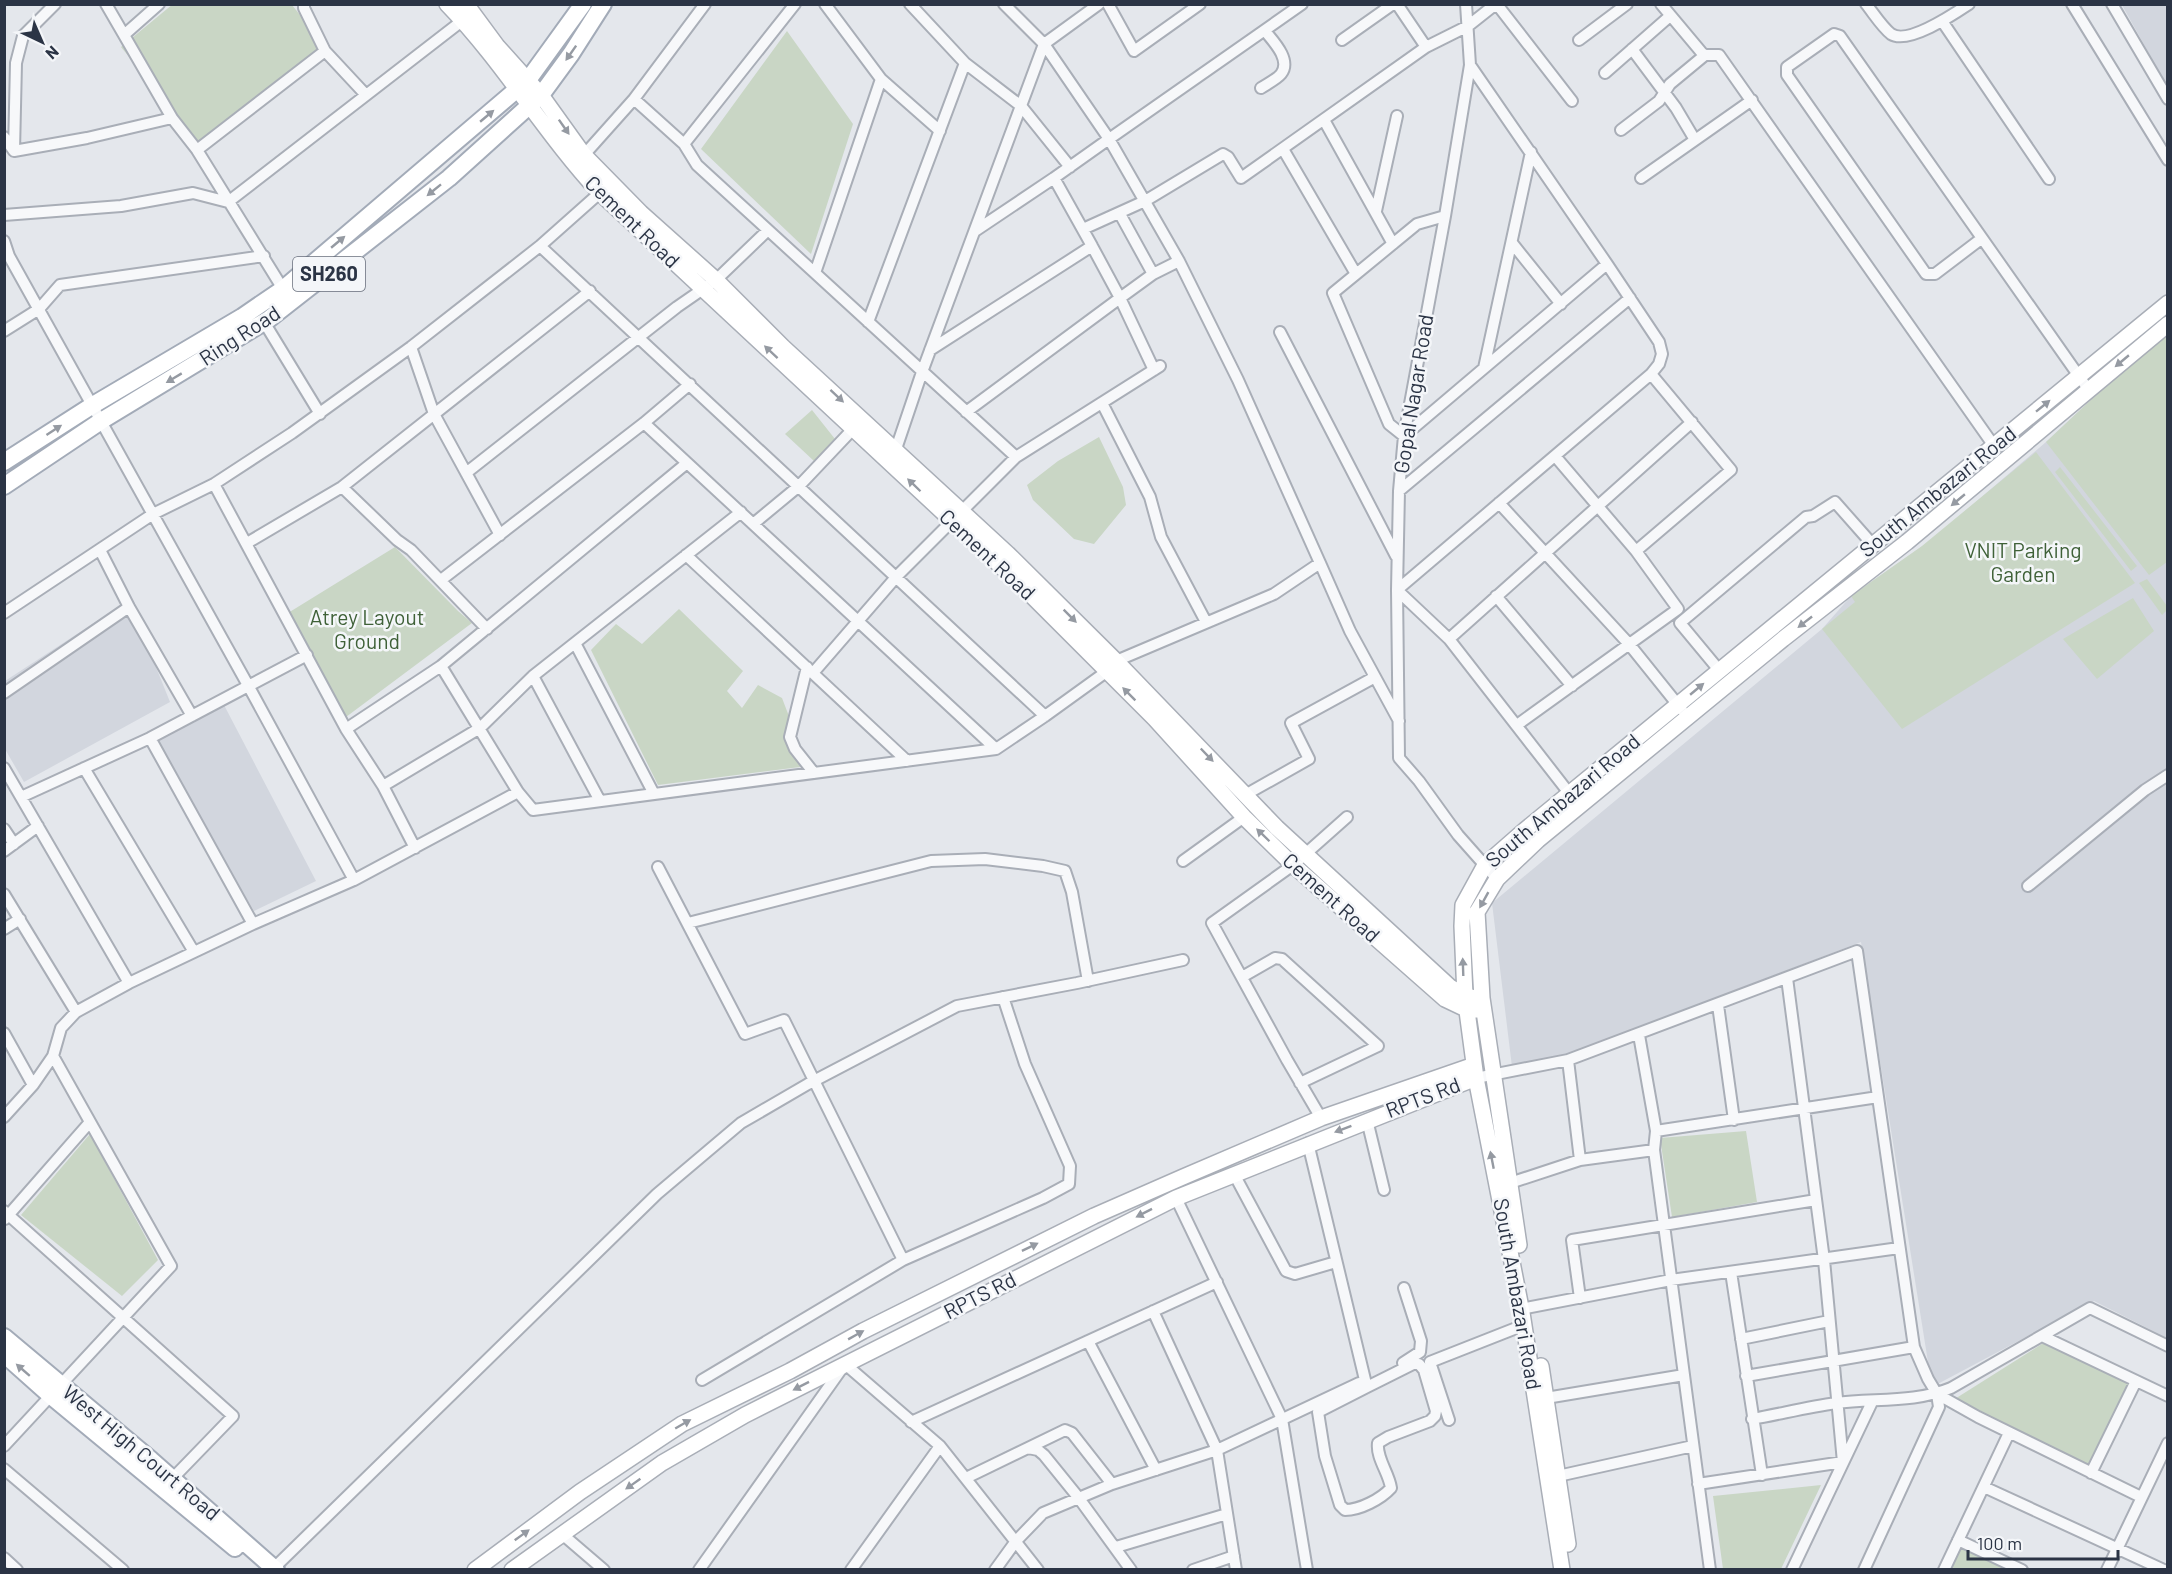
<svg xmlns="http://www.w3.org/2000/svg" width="2172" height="1574" viewBox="0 0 2172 1574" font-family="Barlow,sans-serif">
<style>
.built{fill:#d2d6de}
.green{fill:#c9d6c5}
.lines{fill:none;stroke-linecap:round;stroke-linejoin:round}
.street-casing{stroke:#a9aeb7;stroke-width:14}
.secondary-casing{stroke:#a9aeb7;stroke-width:18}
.primary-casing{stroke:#a3abb8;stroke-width:20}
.street{stroke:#f7f8fa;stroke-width:10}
.secondary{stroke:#fff;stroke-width:15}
.primary{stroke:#fff;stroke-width:16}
.oneway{fill:#959aa2}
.labels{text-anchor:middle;stroke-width:5;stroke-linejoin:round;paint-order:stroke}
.shield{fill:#f4f6f9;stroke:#676e7b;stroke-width:1.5}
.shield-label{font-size:20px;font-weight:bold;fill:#2b3445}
.street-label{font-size:21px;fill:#2b3445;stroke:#f4f6f9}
.park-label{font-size:21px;fill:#3f6138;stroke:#f4f6f9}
</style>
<rect width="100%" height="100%" fill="#e4e7ec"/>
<!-- built -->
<path class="built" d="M2122 5H2167V86Z
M2167 332V1338L2094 1301 1932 1387 1861 942 1513 1075 1492 903 1822 629 1851 596 1930 541 2046 442 2144 350Z
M129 600 170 702 24 782 5 749V681Z
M224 705 316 881 254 911 153 743Z"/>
<!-- green -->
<path class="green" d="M173 4 292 5 322 42 327 45 203 147 121 47Z
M787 31 853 124 811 254 701 149Z
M2167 332V562L2149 575 2046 442 2144 350Z
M812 410 835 439 814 461 785 434Z
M1099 437 1123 487 1126 505 1094 544 1074 539 1033 500 1027 485 1058 461Z
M2036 452 2135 583 1902 729 1822 629 1855 602 1851 596 1922 546Z
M2060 467 2137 566 2131 571 2055 472Z
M395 547 458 611 472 623 346 717 288 613Z
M2147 579 2167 606V610L2162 615 2139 583Z
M2133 598 2154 631 2097 679 2063 639Z
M679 609 743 671 727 691 742 708 758 685 782 698 808 766 658 785 591 650 616 624 642 644Z
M1746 1131 1757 1202 1672 1217 1660 1138Z
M90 1134 158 1260 122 1296 21 1215Z
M2045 1342 2131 1383 2089 1467 1950 1402Z
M1821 1485 1781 1569H1723L1713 1496Z
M1960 1542 2019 1570H1948Z"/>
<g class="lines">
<defs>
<path id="street" d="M106 4 124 35 159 4
M304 4V8L325 51 366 95
M825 4 881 79 940 131
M910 4 965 63 1021 106 1070 167
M1004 4 1044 44 1109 139 1302 4
M1108 4 1134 51 1200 4
M1397 4 1426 47 1468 26 1492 7H1499L1572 101
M1466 4 1470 65 1445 216 1404 436 1399 491 1397 590 1399 758 1419 781 1458 835 1497 879
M1661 4 1702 53 1705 55H1719L1994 446
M1866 4C1874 14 1882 27 1891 34 1908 45 1954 14 1969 4
M2072 4 2168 160
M2112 4 2168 99
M1942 21 2049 179
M124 35 172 118
M1342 40 1393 4
M1579 40 1627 4
M1632 49 1676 108 1695 140
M1470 65 1607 264 1659 342 1662 354 1659 364 1651 374 1397 590 1449 639 1569 793
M1605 73 1670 16
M1261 88C1267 84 1277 79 1281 74 1292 60 1273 41 1265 31
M634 99 684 144 697 165 1016 457
M1324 120 1393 244
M1621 130 1659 101 1670 84 1705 55
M4 137 14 151 87 138 172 118 197 150 283 289
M684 144 795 4
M1283 149 1356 274
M197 150 325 51
M14 151 16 63 23 36 55 4
M584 155 634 99 705 4
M1641 178 1752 100
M1376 211 1397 116
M1120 214 1153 274
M4 215 121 206 193 193 228 202 467 17
M1445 216 1417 224 1333 293 1389 424 1404 436 1607 264
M1083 229 1145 201 1223 154 1228 157 1241 178 1426 47
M975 231 1054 178
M1981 239 1935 274H1926L1787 75V67L1834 34 1840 36 2088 389
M4 241 9 256 249 687 354 880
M1512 243 1561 304
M540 246 1045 716
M815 273 881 79
M264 322 320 414
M868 322 965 63
M4 331 39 309 60 285 264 256
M1280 332 1396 556
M411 347 434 414 500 535
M930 350 1092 246 1054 178 1109 139 1179 261 1238 380 1320 563
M1484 368 1531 152
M1154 370 1120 298 1153 274 1179 261
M1102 403 1150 497 1161 537 1206 622
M966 412 1120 298 1092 246
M644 423 996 749
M896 449 922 372 1044 44 1099 4
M466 473 677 307 716 280 768 230
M214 484 346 729 383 786 415 848
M342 487 397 540 411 550 487 629
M1399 491 1630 298
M1499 503 1629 644 1682 710
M753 524 799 486 853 429
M247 543 342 487 590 291
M100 550 129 607 192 716
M1636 551 1731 470 1651 374
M686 555 907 761
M441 580 644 423 690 384
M1496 596 1572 686
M4 613 153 514 214 484 292 433 411 347 540 246 603 190
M1449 639 1692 422
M575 643 654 794
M441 666 518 792 533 810 996 749 1045 716 1106 672 1116 661 1274 594 1320 563 1350 631 1399 721
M807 667 790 737 795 749 814 773
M1719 670 1680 623 1806 517 1813 516 1835 502 1873 545
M813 673 897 576 1016 457 1160 366
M533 676 600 801
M4 693 129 607
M1517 725 1678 609 1636 551 1555 456
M346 729 441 666 687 463
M150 738 253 924
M4 768 129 983
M84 768 194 952
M383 786 480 728 533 676 741 512
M1245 795 1309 759 1291 723 1375 677
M21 797 150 738 307 655
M4 829 14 844
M4 851 38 826
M1183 861 1244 817
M658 867 745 1034 784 1020 903 1260
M2028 886 2145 790 2168 775
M4 894 76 1012
M688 923 931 861 985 859 1043 866 1065 871 1072 892 1088 981
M4 929 20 919
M1242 977 1275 958 1282 959 1378 1046 1300 1083
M1718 1005 1734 1120
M4 1033 33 1085
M1639 1035 1656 1131 1654 1150 1710 1570
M1568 1060 1580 1160
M1476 1078 1568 1060 1857 951 1914 1347 1928 1379 1937 1394 1939 1407 1864 1570
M4 1117 33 1085 53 1056 61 1028 76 1012 129 983 253 924 354 880 518 792
M1321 1118 1287 1060 1212 923 1293 865 1347 817
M1367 1120 1384 1190
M1656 1131 1878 1097
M1308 1143 1366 1384 1367 1387 1413 1364H1419L1424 1370 1436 1411 1435 1416 1430 1421 1388 1437 1378 1443C1376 1458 1389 1473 1391 1488 1381 1499 1360 1510 1345 1510L1340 1505 1325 1456 1318 1412 1367 1387
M1234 1174 1286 1271 1295 1274 1336 1262
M1510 1183 1580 1160 1654 1150
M1176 1198 1282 1419 1307 1570
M4 1211 233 1416 172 1479
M5 1219 90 1122
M1731 1272 1762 1475
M1580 1298 1572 1240 1816 1200
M1521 1309 1671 1280 1899 1248
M1153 1311 1217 1450 1236 1570
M2042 1336 2168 1396
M1741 1339 1829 1321
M1088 1341 1156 1470
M1403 1363 1420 1352 1421 1341 1404 1288
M1746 1376 1914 1347
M702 1380 903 1260 1043 1198 1069 1184 1070 1166 1025 1064 1003 997
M1937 1394 1978 1417 2141 1497
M1546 1398 1684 1375
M1752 1419C1780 1414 1808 1407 1836 1403 1874 1398 1915 1403 1951 1388L2090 1308 2168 1346
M1449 1420 1430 1362 1524 1325
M911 1422 1217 1282
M4 1446 171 1266 53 1056
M1028 1448 1038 1450 1044 1455 1078 1497 1131 1570
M4 1469 123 1570
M2091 1473 2136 1381
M1558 1476 1693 1446
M966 1478 1065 1430 1072 1433 1112 1484
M1698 1484 1843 1462 1824 1260 1787 978
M1984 1487 2164 1570
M562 1534 604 1570
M1958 1540 2022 1570
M1116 1547 1227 1514
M4 1558 17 1570
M274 1568 657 1194 741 1123 808 1084 957 1006 1077 983 1183 960
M699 1570 845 1364 940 1446 1038 1570
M851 1570 940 1446
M995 1570 1016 1541 1043 1513 1112 1484 1217 1450 1359 1383
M1193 1570 1234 1556
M1792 1570 1872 1402
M1944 1570 2009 1433
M2107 1570 2168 1443"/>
<path id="secondary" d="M447 4C504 63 545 134 600 193L1020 584 1155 719 1244 817 1293 865 1445 999 1466 1009 1475 1010
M466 4 497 46 541 95 584 155 641 213 716 280 783 347 1008 554 1116 661 1277 828 1450 987 1465 996 1471 997
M1519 1245 1482 998 1477 912 1497 879 1538 840 1783 639 1907 542 2168 324
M1541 1366 1568 1544
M475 1570 580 1492 682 1424 790 1371 863 1331 1094 1216 1183 1177 1321 1118 1474 1065
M512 1570 662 1463 745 1415 1176 1198 1476 1078
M1562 1570 1522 1313 1476 1078 1465 996 1462 926 1463 905 1485 865 1525 830 2168 303"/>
<path id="primary" d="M4 462 93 405 242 317 283 289 528 80 583 4
M4 486 101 421 269 319 449 178 541 95 571 54 603 4
M4 1337 151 1460 276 1570
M4 1354 50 1395 235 1548"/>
</defs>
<!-- street casing -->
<use href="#street" class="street-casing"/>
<!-- secondary casing -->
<use href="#secondary" class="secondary-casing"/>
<!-- primary casing -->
<use href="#primary" class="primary-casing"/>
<!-- street -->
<use href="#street" class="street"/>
<!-- secondary -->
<use href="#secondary" class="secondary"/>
<!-- primary -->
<use href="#primary" class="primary"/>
</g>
<!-- one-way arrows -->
<defs><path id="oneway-solid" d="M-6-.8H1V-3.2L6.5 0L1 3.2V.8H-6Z" transform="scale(1.5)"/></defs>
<g class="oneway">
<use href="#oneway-solid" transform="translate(571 53) rotate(125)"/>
<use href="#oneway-solid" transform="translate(487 116) rotate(-40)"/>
<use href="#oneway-solid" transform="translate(564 127) rotate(55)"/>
<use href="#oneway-solid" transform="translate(434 190) rotate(141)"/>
<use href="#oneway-solid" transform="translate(338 242) rotate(-40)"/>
<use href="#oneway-solid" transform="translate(771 352) rotate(-137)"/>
<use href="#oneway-solid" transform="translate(2122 361) rotate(140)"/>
<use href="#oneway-solid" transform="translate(174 378) rotate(149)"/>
<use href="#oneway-solid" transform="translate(837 396) rotate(43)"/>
<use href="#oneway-solid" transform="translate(2043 406) rotate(-39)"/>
<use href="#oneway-solid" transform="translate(54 430) rotate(-33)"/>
<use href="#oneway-solid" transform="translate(914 485) rotate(-136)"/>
<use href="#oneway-solid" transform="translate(1958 500) rotate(140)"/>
<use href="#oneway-solid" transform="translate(1070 616) rotate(45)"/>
<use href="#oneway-solid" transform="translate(1805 622) rotate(142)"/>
<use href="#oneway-solid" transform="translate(1697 689) rotate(-40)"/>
<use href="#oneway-solid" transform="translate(1129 694) rotate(-135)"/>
<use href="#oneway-solid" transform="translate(1207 755) rotate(46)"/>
<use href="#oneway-solid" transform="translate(1263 835) rotate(-136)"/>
<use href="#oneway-solid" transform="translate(1484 900) rotate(119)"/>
<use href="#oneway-solid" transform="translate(1463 967) rotate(-92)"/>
<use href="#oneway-solid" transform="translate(1343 1129) rotate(159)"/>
<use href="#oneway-solid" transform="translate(1492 1160) rotate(-101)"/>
<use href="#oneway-solid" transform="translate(1144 1213) rotate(153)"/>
<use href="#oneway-solid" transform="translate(1030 1247) rotate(-26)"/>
<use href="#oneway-solid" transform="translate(856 1335) rotate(-29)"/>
<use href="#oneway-solid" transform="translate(23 1370) rotate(-139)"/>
<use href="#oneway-solid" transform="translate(801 1386) rotate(153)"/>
<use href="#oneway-solid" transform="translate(683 1424) rotate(-30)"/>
<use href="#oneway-solid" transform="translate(633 1484) rotate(145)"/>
<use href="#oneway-solid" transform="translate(522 1535) rotate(-36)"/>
</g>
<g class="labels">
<!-- shield labels -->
<rect class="shield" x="293" y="257" width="72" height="34" rx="4.5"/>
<g class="shield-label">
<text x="329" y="281">SH260</text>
</g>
<!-- street labels -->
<g class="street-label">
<text transform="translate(632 222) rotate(44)" y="7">Cement Road</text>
<text transform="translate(240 336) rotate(-33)" y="7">Ring Road</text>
<text transform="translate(1414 394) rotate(-81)" y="7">Gopal Nagar Road</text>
<text transform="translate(1938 492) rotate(-39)" y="7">South Ambazari Road</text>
<text transform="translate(987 555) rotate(43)" y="7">Cement Road</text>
<text transform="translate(1563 801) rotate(-40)" y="7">South Ambazari Road</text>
<text transform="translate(1331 898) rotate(42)" y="7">Cement Road</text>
<text transform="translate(1423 1098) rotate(-21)" y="7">RPTS Rd</text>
<text transform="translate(1517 1294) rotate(80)" y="7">South Ambazari Road</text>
<text transform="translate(980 1296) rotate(-27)" y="7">RPTS Rd</text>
<text transform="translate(141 1453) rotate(40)" y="7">West High Court Road</text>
</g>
<!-- park labels -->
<g class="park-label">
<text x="2023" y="558">VNIT Parking<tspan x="2023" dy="24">Garden</tspan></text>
<text x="367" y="625">Atrey Layout<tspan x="367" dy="24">Ground</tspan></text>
</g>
</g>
<!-- border -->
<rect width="2172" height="1574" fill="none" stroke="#2b3445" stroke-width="12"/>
<!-- north arrow -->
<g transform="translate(42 42) rotate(136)" stroke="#f4f6f9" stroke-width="4.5" paint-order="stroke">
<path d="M0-4.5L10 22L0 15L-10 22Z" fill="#2b3445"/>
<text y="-9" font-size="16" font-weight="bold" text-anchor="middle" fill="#2b3445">N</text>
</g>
<!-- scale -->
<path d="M1968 1550v9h150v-9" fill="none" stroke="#2b3445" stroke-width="3"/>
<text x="1977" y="1550" font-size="18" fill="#2b3445" stroke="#f4f6f9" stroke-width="4.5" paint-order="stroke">100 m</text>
</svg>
